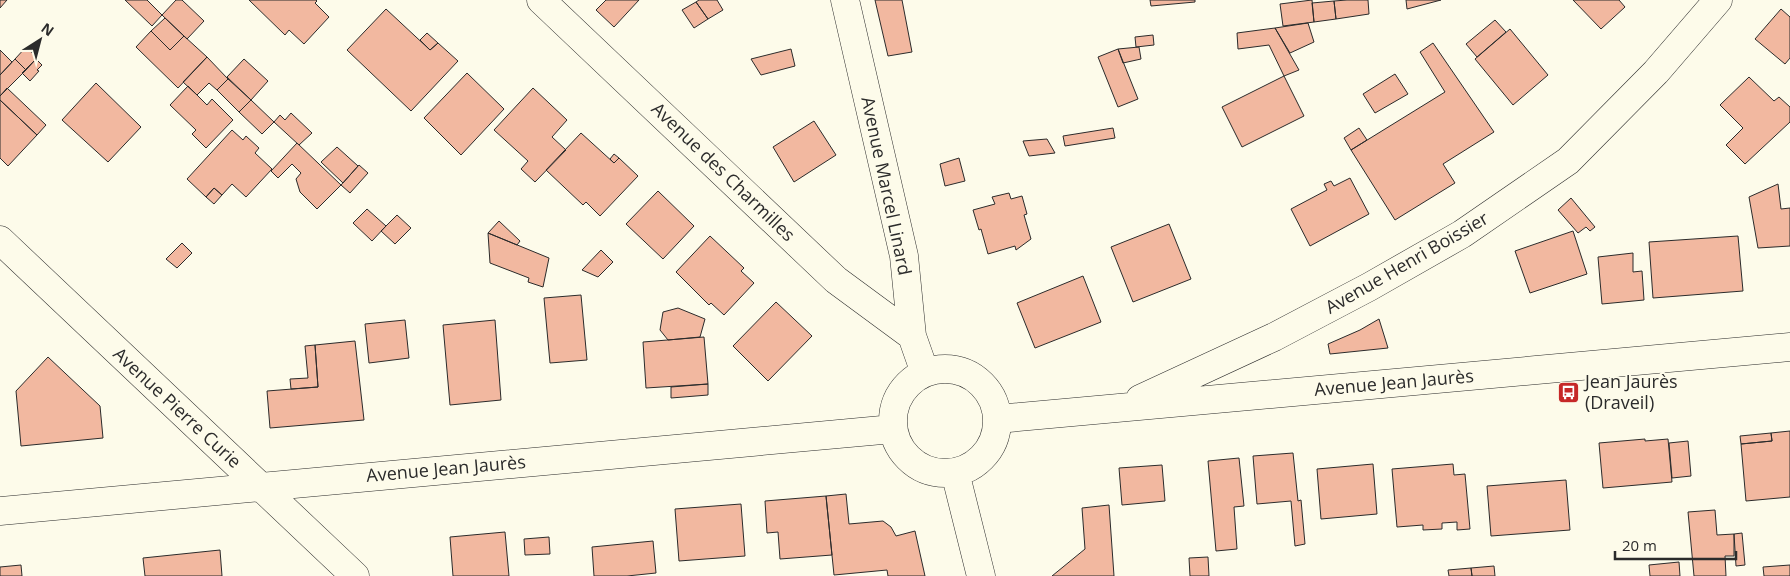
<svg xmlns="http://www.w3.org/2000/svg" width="1790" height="576" viewBox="0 0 1790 576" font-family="'Open Sans',sans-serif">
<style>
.building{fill:#f2b8a0;stroke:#2b2b2b}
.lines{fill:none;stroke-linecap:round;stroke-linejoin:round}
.minor-casing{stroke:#2b2b2b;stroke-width:29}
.minor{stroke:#fdfbea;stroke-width:28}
.labels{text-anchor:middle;stroke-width:4;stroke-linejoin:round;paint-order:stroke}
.street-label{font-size:18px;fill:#2b2b2b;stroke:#fdfbea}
.poi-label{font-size:18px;fill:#2b2b2b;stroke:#fdfbea;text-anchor:start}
</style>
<rect width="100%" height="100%" fill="#fdfbea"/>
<!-- building -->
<path class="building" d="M0 0H7L0 8Z
M125 0H147L162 15 152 26Z
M176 0H182L204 21 187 39 162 15Z
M249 0H316L317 1 315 3 329 17 304 44 289 30 285 35Z
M606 0H639L614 27 596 10Z
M699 0H717L723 10 708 19 696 2Z
M875 0H902L912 52 888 56Z
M1150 0H1195V2L1151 6Z
M1312 0 1314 22 1283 26 1280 4Z
M1347 0H1368L1369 14 1336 19 1334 1Z
M1406 0H1441L1407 9Z
M1573 0H1619L1625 7 1601 29Z
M1334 1 1336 19 1314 22 1312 3Z
M696 2 708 19 694 28 682 10Z
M386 9 430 50 438 43 458 61 411 111 347 50Z
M1781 9 1790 17V58L1785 64 1755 39Z
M165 18 184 36 170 50 151 31Z
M1495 20 1506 32 1477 57 1466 44Z
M1308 23 1314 42 1290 53 1275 28Z
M1275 28 1299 70 1284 76 1269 45 1238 49 1237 33Z
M1510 29 1548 75 1513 105 1475 59Z
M151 31 170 50 184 36 207 57 178 88 136 47Z
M427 33 438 43 430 50 420 40Z
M1153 35 1154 45 1136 47 1135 37Z
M1433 43 1494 132 1443 164 1455 183 1395 220 1351 150 1445 92 1420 52Z
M26 47 37 58 26 70 15 59Z
M1139 47 1141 59 1123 63 1118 49Z
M791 49 795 66 761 75 751 59Z
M1118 49 1138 99 1118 107 1098 57Z
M0 50 12 62 0 75Z
M207 57 228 79 217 90 209 83 197 95 183 82Z
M15 59 26 70 0 96V75Z
M36 59 42 65 37 70 39 71 30 81 22 73Z
M244 59 268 81 251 100 227 77Z
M467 73 504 109 461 155 424 118Z
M1395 74 1408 94 1375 113 1363 94Z
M1284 76 1304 116 1242 147 1222 107Z
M1749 77 1774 101 1779 97 1790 107V122L1745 164 1726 145 1743 128 1720 105Z
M228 79 251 100 239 112 217 90Z
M96 83 141 127 108 162 62 120Z
M188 86 207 105 212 99 233 120 206 148 192 134 196 130 170 105Z
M7 88 46 125 37 135 0 100V96Z
M533 88 567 120 552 137 566 150 535 182 521 169 528 161 494 130Z
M0 100 37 135 8 166 0 158Z
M251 100 274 122 262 134 239 112Z
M291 113 312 133 299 145 274 122 280 115 285 120Z
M814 121 836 155 794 182 773 147Z
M1113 128 1115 138 1065 146 1063 136Z
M1359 128 1367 140 1351 150 1344 138Z
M232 130 243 140 246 136 259 148 255 153 272 169 246 197 232 184 222 195 214 188 206 197 187 179Z
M581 133 614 163 619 158 638 176 600 216 586 202 583 205 546 170Z
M1047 139 1055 153 1029 156 1023 141Z
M297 143 341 185 317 209 300 192 296 179 301 173 292 164 278 178 271 171Z
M337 147 358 166 343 183 321 162Z
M614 154 619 158 614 163 610 159Z
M959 158 965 181 945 186 940 164Z
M359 165 368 173 350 193 341 185Z
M1350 178 1369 214 1310 246 1291 209 1327 190 1324 184 1331 181 1334 186Z
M1778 184 1781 209 1790 208V246L1758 248 1749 197Z
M214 188 222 195 214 204 206 197Z
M658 191 694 226 663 259 626 224Z
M1009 193 1011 199 1022 196 1027 214 1024 215 1031 239 1016 250 1015 246 988 254 981 229 979 230 973 210 995 204 992 197Z
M1571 198 1595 227 1590 231 1586 227 1578 233 1558 210Z
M367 209 386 226 372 241 353 223Z
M397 215 411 228 395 244 381 231Z
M499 221 520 241 517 245 488 233Z
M1169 224 1191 279 1133 302 1111 247Z
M1573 231 1587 274 1530 293 1515 251Z
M488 233 549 258 543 287 528 282 529 278 490 263Z
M710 236 744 268 741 271 754 283 724 315 711 303 709 305 676 272Z
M1738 236 1743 291 1653 298 1649 242Z
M182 243 192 253 177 268 166 259Z
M601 250 613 262 598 277 582 270Z
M1633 253V272L1642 271 1644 300 1602 304 1598 257Z
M1083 276 1101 322 1035 348 1017 303Z
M581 295 587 360 550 363 544 298Z
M776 302 812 336 768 381 733 346Z
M678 308 705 319 700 337 668 340 660 330 663 312Z
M1379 319 1388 348 1330 354 1328 344 1360 330Z
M405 320 409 358 369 363 365 324Z
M495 320 501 400 450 405 443 325Z
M704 337 708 384 646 388 643 342Z
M355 341 364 420 270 428 267 391 318 387 315 345Z
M315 345 318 387 291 389 290 379 308 378 305 346Z
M48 357 100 406 103 438 21 446 16 391Z
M708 384V395L671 398V387Z
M1790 431V497L1746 501 1741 444 1772 441 1771 433Z
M1771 433 1772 441 1741 444 1740 436Z
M1645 439V441L1668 439 1672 482 1603 488 1599 443Z
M1688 441 1691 476 1672 478 1669 443Z
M1293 453 1298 501 1301 500 1305 544 1295 546 1291 501 1257 504 1253 456Z
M1239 458 1244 506 1234 507 1237 549 1216 551 1208 461Z
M1373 464 1377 514 1321 519 1317 469Z
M1453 464 1454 475 1465 474 1470 529 1457 530V522L1442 523V529L1423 530V525L1397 527 1392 469Z
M1162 465 1165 501 1122 505 1119 468Z
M1566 480 1570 530 1491 536 1487 486Z
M846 494 849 524 883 521 891 527 896 536 915 531 925 576H888L887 570 834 575 826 496Z
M826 496 832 555 780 559 778 532 767 533 765 501Z
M741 504 745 556 679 561 675 509Z
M1109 505 1114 576H1052L1085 549 1082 508Z
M1715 510 1717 535 1734 534V556H1725L1726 576H1694L1688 512Z
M505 532 509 576H453L450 537Z
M1742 533 1745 565 1736 566 1734 534Z
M549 537 550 554 525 555 524 539Z
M653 541 656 573 627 576H594L592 547Z
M220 550 222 576H145L143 558Z
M1208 557 1209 576H1190L1189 558Z
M1679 562 1680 576H1650L1649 565Z
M21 565 22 576H0V567Z
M1790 565V576H1764L1763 567Z
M1494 566 1495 576H1472L1471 568Z
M1471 568 1472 576H1449L1448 570Z"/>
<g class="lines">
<defs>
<path id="minor" d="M541 0 836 280 912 336
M845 0 904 256 912 336 925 373
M0 240 355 576
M893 421a52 52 0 1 1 104 0a52 52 0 1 1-104 0Z
M1140 399 1274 337 1369 287 1462 234 1568 161 1656 72 1718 0
M997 419 1790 347
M955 472 981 576
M0 511 893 429"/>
</defs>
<!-- minor casing -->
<use href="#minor" class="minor-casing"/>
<!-- minor -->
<use href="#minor" class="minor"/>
</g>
<!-- icons -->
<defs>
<symbol id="bus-square" viewBox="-11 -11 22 22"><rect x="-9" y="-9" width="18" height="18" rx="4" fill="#c62828" stroke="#fdfbea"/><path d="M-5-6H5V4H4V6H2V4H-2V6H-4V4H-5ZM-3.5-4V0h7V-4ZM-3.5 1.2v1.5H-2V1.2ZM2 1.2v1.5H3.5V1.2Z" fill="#fff"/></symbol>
</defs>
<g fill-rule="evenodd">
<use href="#bus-square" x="1556" y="380" width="25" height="25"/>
</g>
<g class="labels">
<!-- street labels -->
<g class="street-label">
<text transform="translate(723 172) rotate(44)" y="6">Avenue des Charmilles</text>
<text transform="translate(886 186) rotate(78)" y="6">Avenue Marcel Linard</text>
<text transform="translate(1407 263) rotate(-30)" y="6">Avenue Henri Boissier</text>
<text transform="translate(1394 383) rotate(-5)" y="6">Avenue Jean Jaurès</text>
<text transform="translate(177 408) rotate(43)" y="6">Avenue Pierre Curie</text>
<text transform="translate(446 469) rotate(-5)" y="6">Avenue Jean Jaurès</text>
</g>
<!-- poi labels -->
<g class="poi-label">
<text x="1585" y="388">Jean Jaurès<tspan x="1585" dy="21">(Draveil)</tspan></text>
</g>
</g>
<!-- north arrow -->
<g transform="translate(40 40) rotate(36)" stroke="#fdfbea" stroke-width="4" paint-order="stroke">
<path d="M0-4L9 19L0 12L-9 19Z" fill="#2b2b2b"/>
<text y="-8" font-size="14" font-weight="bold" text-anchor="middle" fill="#2b2b2b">N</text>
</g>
<!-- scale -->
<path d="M1615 551v8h121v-8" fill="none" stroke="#2b2b2b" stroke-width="2.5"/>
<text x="1622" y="551" font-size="15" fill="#2b2b2b" stroke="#fdfbea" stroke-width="4" paint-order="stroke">20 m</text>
</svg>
